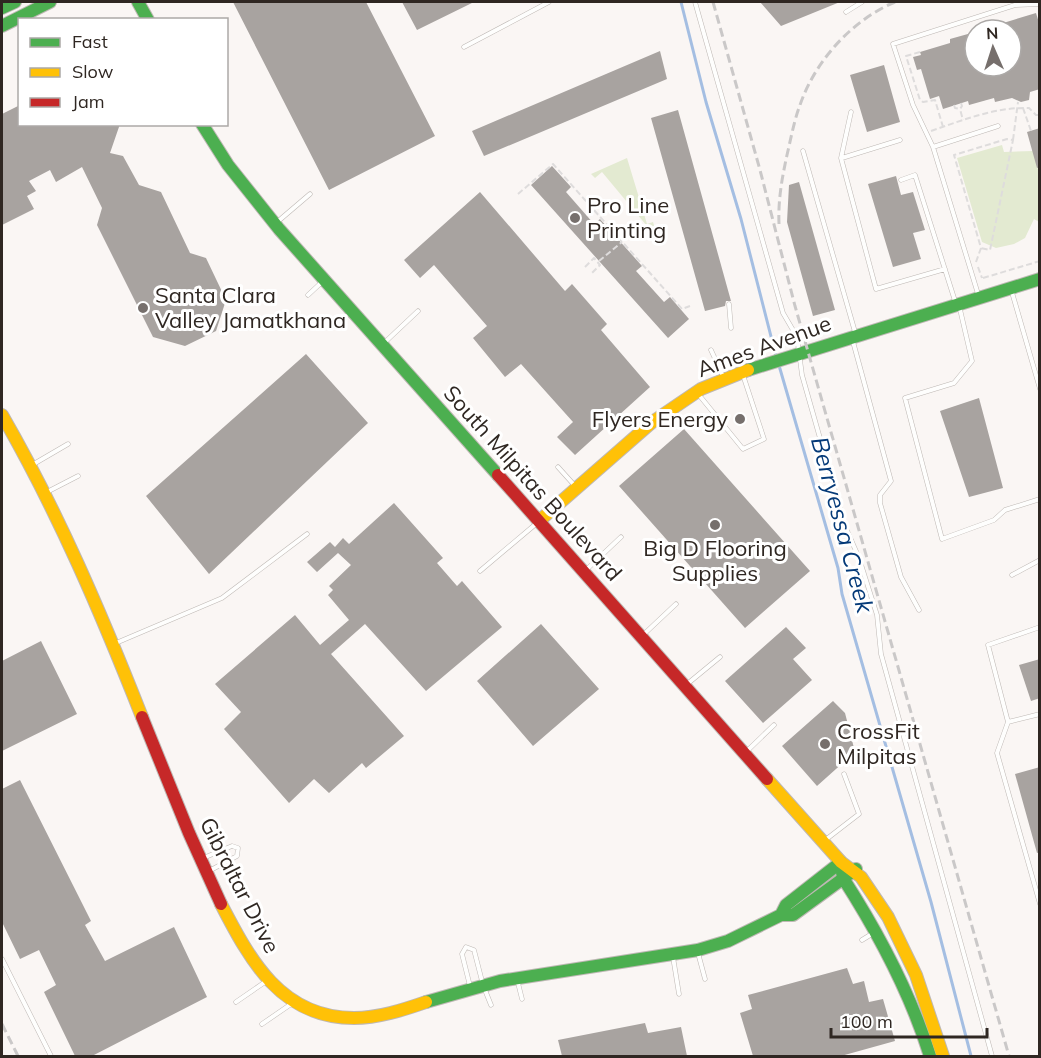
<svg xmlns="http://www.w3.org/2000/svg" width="1041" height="1058" viewBox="0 0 1041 1058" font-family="Mulish,sans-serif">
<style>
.green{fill:#e3ead1}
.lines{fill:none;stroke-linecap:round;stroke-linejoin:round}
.stream{stroke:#a4bee2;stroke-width:3}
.building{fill:#a8a3a0}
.lane-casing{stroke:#beb8b4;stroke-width:5}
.fast-casing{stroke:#beb8b4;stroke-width:14}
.slow-casing{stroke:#beb8b4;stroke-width:14}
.jam-casing{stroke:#beb8b4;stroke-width:14}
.path{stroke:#dedcdc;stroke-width:2;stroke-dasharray:6 3;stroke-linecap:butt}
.lane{stroke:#fefefd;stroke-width:4}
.fast{stroke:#4caf50;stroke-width:12}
.slow{stroke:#ffc107;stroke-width:12}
.jam{stroke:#c62828;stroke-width:12}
.rail{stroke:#cac8c8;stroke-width:3;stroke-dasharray:9 4.5;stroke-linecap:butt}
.poi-dot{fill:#766f6c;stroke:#fff;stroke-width:2}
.labels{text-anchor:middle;stroke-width:6;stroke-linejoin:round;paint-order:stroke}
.poi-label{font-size:22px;fill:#2f2722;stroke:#fff;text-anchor:start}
.street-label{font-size:22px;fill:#2f2722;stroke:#fff}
.water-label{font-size:24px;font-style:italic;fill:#053a78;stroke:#fff}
</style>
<rect width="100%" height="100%" fill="#faf6f4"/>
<!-- green -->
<path class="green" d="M1002 145 1004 152 1033 151 1039 173V222L1034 219 1025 238 1014 244 996 248 982 242 957 158Z
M627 158 647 224 653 222 656 232H652L602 172 595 178 591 174Z"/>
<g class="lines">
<!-- stream -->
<path class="stream" d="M681 2 706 102 741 219 776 356
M778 362 838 568 842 594 931 902 971 1056"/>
</g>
<!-- building -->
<path class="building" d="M233 2H366L435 136 329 190Z
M402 2H474L417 30Z
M760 2H840L781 26Z
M1036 13 1040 26V89L1030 92 1029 100 1021 102 1012 98 995 102 994 98 969 105 968 101 943 109 939 96 930 99 921 69 917 70 913 57 921 55 920 52 950 43V39L975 32V66H1011V30H987V28Z
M660 51 667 79 484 156 472 131Z
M884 65 900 122 867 132 850 75Z
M20 105V124H120L110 153 123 156 139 185 161 192 190 253 206 258 226 300 216 331 185 346 153 337 97 225 102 208 82 167 56 182 50 170 29 181 36 191 27 196 34 209 2 225V114Z
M678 110 731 301H726L725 306 705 311 651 118Z
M1040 128V167L1037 168 1027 132Z
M552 166 571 187 566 192 594 224 600 219 642 266 636 271 664 302 670 297 689 319 668 338 531 185Z
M896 176 901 195 913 192 925 230 913 233 921 259 893 267 868 184Z
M799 182 835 310 813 316 787 222 789 185Z
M480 192 565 291 572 284 607 324 601 330 650 387 575 455 557 437 573 422 521 364 505 377 473 338 487 326 434 265 420 278 404 260Z
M306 354 368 423 209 574 146 496Z
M979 398 1003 488 969 497 940 411Z
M684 429 810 571 745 628 619 486Z
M394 503 443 558 437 563 457 586 462 581 502 627 426 691 365 624 331 654 404 736 366 768 362 763 329 793 314 779 289 803 224 729 241 712 215 684 295 615 320 645 349 620 328 595 333 590 329 586 351 565 338 553 317 572 307 562 330 542 335 547 343 538 349 544Z
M541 624 599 689 533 746 477 681Z
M786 627 806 648 793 659 812 680 763 723 725 681Z
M41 641 77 714 2 751V661Z
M1040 659V698L1031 701 1019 665Z
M833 701 845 713 855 752 817 786 782 746Z
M1040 767V852L1037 853 1015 774Z
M20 780 91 921 85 925 105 961 174 927 207 997 92 1056H75L44 992 56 985 39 950 20 959 2 922V789Z
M847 968 853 984 864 981 869 1002 883 999 895 1041 841 1056H753L740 1013 752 1009 748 995Z
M645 1023 648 1033 681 1027 687 1056H562L558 1040Z"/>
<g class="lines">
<defs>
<path id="lane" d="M695 2 783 313 797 337 802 375 845 526 859 558 877 615 881 654 992 1056
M846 12 862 2
M464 47 549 2
M851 112 841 158 876 289 945 269
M933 147 913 105 893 44 1015 5 1040 4
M803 151 855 332
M842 158 900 140
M901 180 915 175 955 301
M276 223 310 194
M1011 289 1040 389
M978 294 933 147 998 126
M308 295 322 282
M729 304 731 328
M959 305 972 361 954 383 905 398 942 539 994 520 1005 510 1040 499
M852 338 891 481 880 495V503L901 577 919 610
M383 344 418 311
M711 350 723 376
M699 395 743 449 764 439 743 375
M32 465 68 444
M558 467 576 487
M47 492 78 476
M480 571 537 523
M585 571 621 537
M1012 575 1040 560
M1040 627 988 645 1008 722 1040 714
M642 636 676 604
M116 643 222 598 307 534
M686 685 720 657
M1008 722 997 753 1040 904
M746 752 774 725
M824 841 859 814 844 774
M201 859 232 846 238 848 237 856 209 871
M862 940 875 932
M698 953 705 979
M673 957 679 994
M2 959 51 1056
M517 979 522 999
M470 986 462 954 466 947 474 950 483 985 491 1005
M236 1002 265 982
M262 1024 294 1002"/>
<path id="fast" d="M138 2 148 20
M2 8 15 2
M2 26 50 2
M202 124 228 165 279 229 498 475
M748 370 1040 279
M842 872 843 878C879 934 910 992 930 1056
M781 915 786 905 841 862
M426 1002 500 981 698 950 728 941 781 915H793L856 869"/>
<path id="slow" d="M2 415C58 512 101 613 142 717
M539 521 651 423 701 389 748 370
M767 779 841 862 861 877 888 917 916 975 943 1056
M221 904C250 960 281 1018 354 1018 378 1018 403 1010 426 1002"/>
<path id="jam" d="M498 475 767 779
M142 717 189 833 221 904"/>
</defs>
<!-- lane casing -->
<use href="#lane" class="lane-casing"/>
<!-- fast casing -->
<use href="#fast" class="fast-casing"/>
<!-- slow casing -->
<use href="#slow" class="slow-casing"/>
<!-- jam casing -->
<use href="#jam" class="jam-casing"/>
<!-- path -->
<path class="path" d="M920 52 906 56 920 100 923 102 935 100 943 127
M961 103 962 106 960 109 963 120
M954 105 955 108 960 109
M1023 108 1031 131
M931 131C963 120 995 107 1029 108L1036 115H1040
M1013 140 1018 102
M518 194 553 164 682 309 690 306
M599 261 622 242
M976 262 981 248 954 155 1007 139 1013 140 990 250 981 248
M585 267 594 258 600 265 591 274
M978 267 982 278
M983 278 1040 261"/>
<!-- lane -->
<use href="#lane" class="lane"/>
<!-- fast -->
<use href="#fast" class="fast"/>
<!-- slow -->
<use href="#slow" class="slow"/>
<!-- jam -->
<use href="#jam" class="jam"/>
<!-- rail -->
<path class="rail" d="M713 2 760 170 795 306 1009 1056
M779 224C778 200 782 178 787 155 791 138 794 121 800 105 815 61 852 20 895 2
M2 1024 18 1056"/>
</g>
<!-- markers -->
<g class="poi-dot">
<circle cx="575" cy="218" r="6"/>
<circle cx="143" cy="308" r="6"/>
<circle cx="740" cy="419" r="6"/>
<circle cx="715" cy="525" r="6"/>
<circle cx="825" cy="744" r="6"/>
</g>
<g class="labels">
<!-- poi labels -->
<g class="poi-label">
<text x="587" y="213">Pro Line<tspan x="587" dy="25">Printing</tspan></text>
<text x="155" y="303">Santa Clara<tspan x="155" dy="25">Valley Jamatkhana</tspan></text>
<text x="728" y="427" text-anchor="end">Flyers Energy</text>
<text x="715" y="556" text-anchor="middle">Big D Flooring<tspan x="715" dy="25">Supplies</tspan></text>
<text x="837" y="739">CrossFit<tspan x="837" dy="25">Milpitas</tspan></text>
</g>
<!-- street labels -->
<g class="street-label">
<text transform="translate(764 346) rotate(-20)" y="8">Ames Avenue</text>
<text transform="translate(533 483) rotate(48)" y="8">South Milpitas Boulevard</text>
<text transform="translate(240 885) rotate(63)" y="8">Gibraltar Drive</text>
</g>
<!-- water labels -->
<g class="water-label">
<text transform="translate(842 525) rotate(75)" y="8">Berryessa Creek</text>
</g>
</g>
<!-- border -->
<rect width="1041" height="1058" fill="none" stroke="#2f2722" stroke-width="6"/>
<!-- legend -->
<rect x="18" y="18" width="210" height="108" fill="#ffffff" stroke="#aca9a7" stroke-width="1.5"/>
<rect x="30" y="38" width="30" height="9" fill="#4caf50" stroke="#aca9a7" stroke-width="1.5"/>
<text x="72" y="48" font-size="18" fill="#2f2722">Fast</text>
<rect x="30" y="68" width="30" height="9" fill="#ffc107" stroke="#aca9a7" stroke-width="1.5"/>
<text x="72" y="78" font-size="18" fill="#2f2722">Slow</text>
<rect x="30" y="98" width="30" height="9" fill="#c62828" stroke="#aca9a7" stroke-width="1.5"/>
<text x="72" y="108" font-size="18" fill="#2f2722">Jam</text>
<!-- north arrow -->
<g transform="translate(993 48) rotate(357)"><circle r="28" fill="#ffffff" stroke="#aca9a7" stroke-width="1.5"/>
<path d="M0-4.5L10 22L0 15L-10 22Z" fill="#766f6c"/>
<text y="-9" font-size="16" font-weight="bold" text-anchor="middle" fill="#2f2722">N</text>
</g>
<!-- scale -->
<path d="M831 1028v9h156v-9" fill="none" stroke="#2f2722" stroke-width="3"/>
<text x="840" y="1028" font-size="18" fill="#2f2722" stroke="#ffffff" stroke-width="4.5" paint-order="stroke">100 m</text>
</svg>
